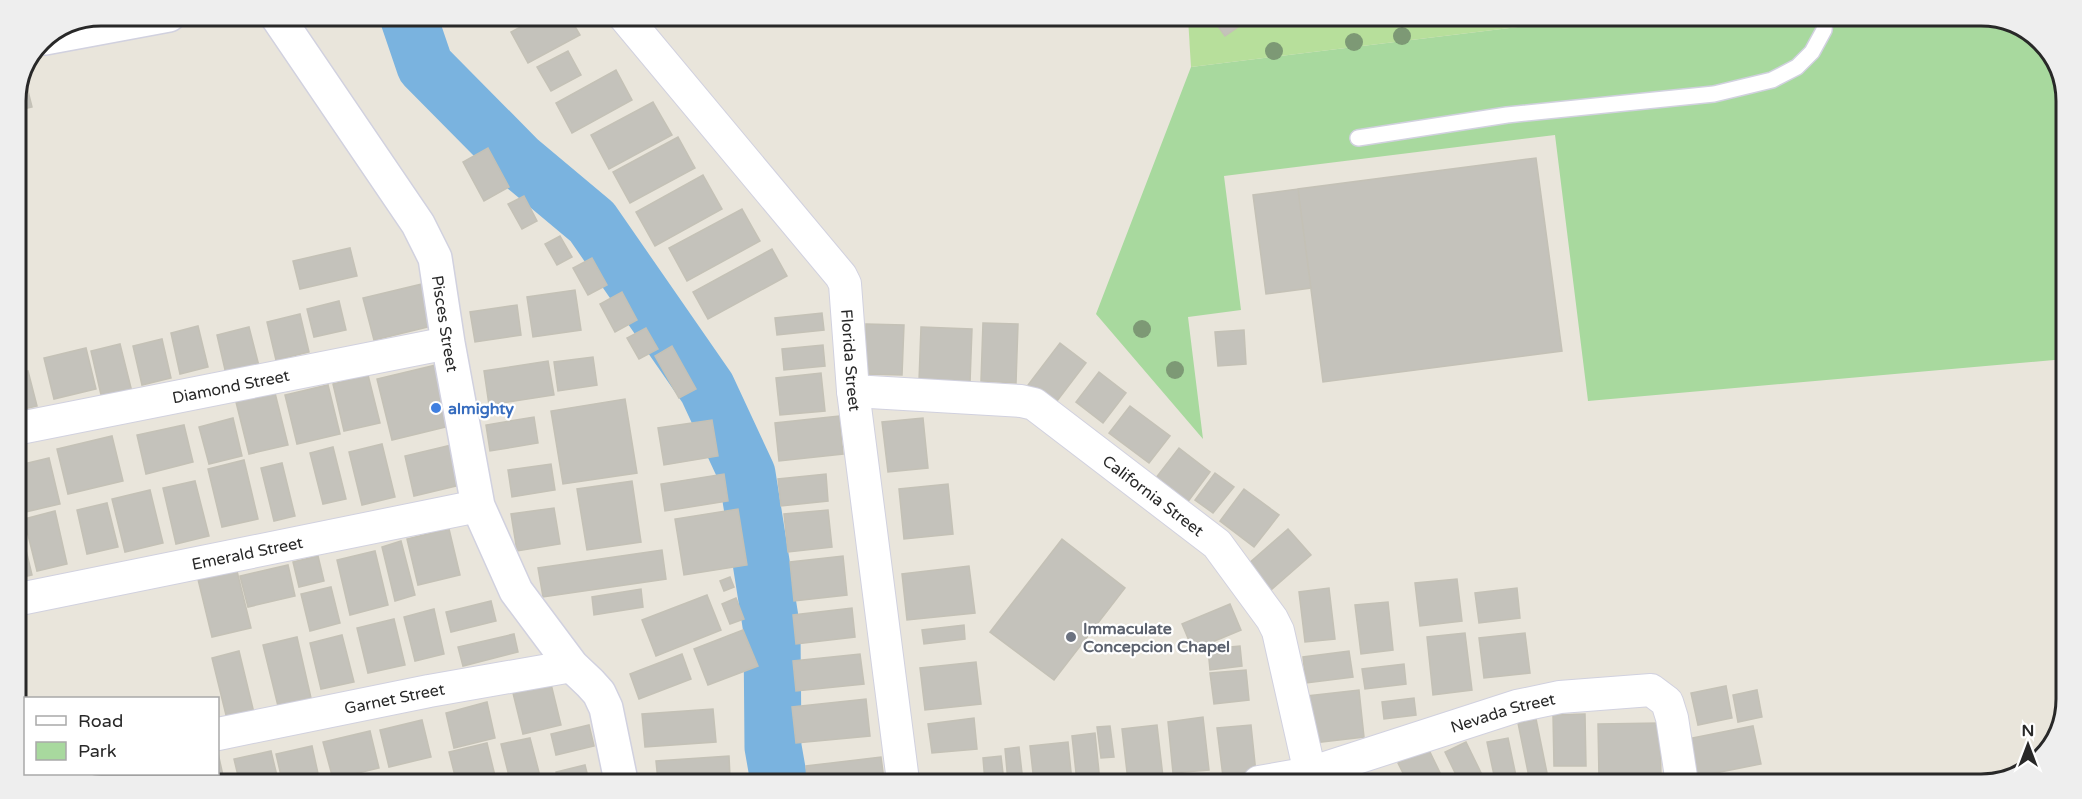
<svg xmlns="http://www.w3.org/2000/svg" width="2082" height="799" viewBox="0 0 2082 799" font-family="'Varela Round',sans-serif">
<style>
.green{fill:#a8d99e}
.pitch{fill:#b7df9b}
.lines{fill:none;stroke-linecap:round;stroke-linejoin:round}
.river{stroke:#7ab3df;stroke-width:57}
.building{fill:#c4c2bb;stroke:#c4c1b6;stroke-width:1.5}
.lane-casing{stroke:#d1d1df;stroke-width:18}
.street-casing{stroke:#d1d1df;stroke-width:34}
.secondary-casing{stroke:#d1d1df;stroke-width:36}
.lane{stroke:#fff;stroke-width:15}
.street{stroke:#fff;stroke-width:32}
.secondary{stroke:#fff;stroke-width:33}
.tree{fill:#7d9975}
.shop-dot{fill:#3f7fe0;stroke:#fff;stroke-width:2}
.worship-dot{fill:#6b7280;stroke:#fff;stroke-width:2}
.labels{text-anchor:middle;stroke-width:4.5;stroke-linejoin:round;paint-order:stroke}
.street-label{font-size:16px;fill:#282828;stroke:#fff}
.shop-label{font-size:16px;font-weight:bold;fill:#366cbe;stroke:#fff;text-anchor:start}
.worship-label{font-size:16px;font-weight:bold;fill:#5b616d;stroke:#fff;text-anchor:start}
.rim{fill:none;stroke:#282828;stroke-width:3}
</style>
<rect width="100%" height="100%" fill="#e9e5db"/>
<!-- green -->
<path class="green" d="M1584 19 2009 20 2050 49 2067 94 2065 359 1588 401 1555 135 1224 176 1241 310 1188 317 1203 439 1096 314 1191 67Z"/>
<!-- pitch -->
<path class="pitch" d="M1188 18 1584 19 1191 67Z"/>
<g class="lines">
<!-- river -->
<path class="river" d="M408 16 425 66 518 160 592 222 707 388 747 474 772 631 773 747 779 781"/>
</g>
<!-- building -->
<path class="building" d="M541 16H569L580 35 528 63 511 32Z
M1212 18H1251L1225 36Z
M568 51 581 75 551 91 537 67Z
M616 70 632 100 572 133 556 103Z
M24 75 32 107 15 111V95Z
M653 102 672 135 609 169 591 135Z
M678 137 695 168 630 203 613 172Z
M488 148 509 187 484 201 463 162Z
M1536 158 1562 351 1323 382 1298 189Z
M703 175 722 209 655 246 636 212Z
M1298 189 1311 288 1266 294 1253 195Z
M524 196 537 221 522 229 508 204Z
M742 209 760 241 687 281 669 248Z
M560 236 572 257 557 265 545 244Z
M350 248 357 276 300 289 293 261Z
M772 249 787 276 708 319 693 292Z
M592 258 607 285 588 295 573 268Z
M422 284 432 326 374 340 363 298Z
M575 290 581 330 533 337 527 297Z
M622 292 637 320 615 332 600 304Z
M339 301 346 330 314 337 307 309Z
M517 305 521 335 475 342 470 312Z
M822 313 824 330 777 335 775 318Z
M300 314 309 352 276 360 267 322Z
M983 323 1018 324 1016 383 981 381Z
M866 324 904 325 902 375 864 374Z
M198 326 208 367 180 374 171 333Z
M249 327 259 366 226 374 217 335Z
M921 327 972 329 970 383 919 381Z
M646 328 658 349 639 359 627 338Z
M1244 330 1246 364 1218 366 1215 332Z
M162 339 171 378 142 385 133 346Z
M1060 343 1086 363 1054 405 1028 385Z
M120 344 132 392 102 399 91 351Z
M823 345 825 366 784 370 782 349Z
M672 346 696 389 679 398 655 356Z
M86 348 96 389 54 399 44 358Z
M593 357 597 385 558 391 554 362Z
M548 361 554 395 489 405 484 371Z
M436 365 450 426 392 440 377 379Z
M28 371 37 406 15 411V374Z
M1099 372 1126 393 1103 423 1076 402Z
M821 373 825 411 780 415 776 378Z
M368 375 380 423 344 431 333 384Z
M328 385 340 434 297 444 285 395Z
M275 393 288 445 249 454 236 402Z
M625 399 637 473 563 484 551 411Z
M1130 406 1170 436 1149 463 1109 433Z
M839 416 843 454 779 461 775 423Z
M534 417 538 443 490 451 486 425Z
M233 418 242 456 209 464 199 427Z
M923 418 928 468 888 472 882 422Z
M712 420 718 456 664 465 658 428Z
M184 425 193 462 146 474 137 435Z
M112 436 123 481 68 494 57 449Z
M460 443 469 483 414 496 405 456Z
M382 444 395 497 362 505 349 452Z
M333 447 346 499 323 504 310 453Z
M1179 448 1210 472 1187 503 1155 479Z
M49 458 60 504 21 513 15 490V466Z
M244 460 258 519 222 527 208 469Z
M282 463 295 516 274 521 261 468Z
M551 464 555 490 512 497 508 470Z
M1215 473 1234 487 1213 513 1195 500Z
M724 474 728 501 665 511 661 484Z
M826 474 828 501 781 506 778 479Z
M195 481 209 536 176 544 163 488Z
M632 481 641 542 587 550 577 489Z
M948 484 953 534 904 539 899 489Z
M1244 489 1279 515 1254 547 1220 521Z
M150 490 163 543 125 552 112 499Z
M107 503 118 547 87 554 77 510Z
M554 508 560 544 517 551 511 514Z
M738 509 747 565 684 575 675 519Z
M828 510 832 547 788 552 784 514Z
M55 511 67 564 37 571 24 519Z
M19 521 32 575 15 579V522Z
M449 529 460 575 418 585 407 539Z
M1288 529 1311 555 1271 590 1248 564Z
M1062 539 1125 588 1054 680 990 632Z
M401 541 415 595 395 601 382 547Z
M662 550 666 579 543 597 538 568Z
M375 551 388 605 350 615 337 560Z
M318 556 324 581 299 587 293 562Z
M843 556 847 595 794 601 790 562Z
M235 563 251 628 212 637 196 571Z
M288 565 295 596 248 607 240 576Z
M969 566 975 613 907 620 902 574Z
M730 577 734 587 724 591 720 581Z
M1457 579 1462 621 1420 626 1415 583Z
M331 587 340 623 310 631 301 594Z
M1329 588 1335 639 1305 642 1299 592Z
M1517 588 1520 618 1479 623 1475 593Z
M641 589 643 607 594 615 592 597Z
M707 595 721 630 656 656 642 620Z
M736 598 744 619 730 624 722 604Z
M491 601 496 621 451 632 446 612Z
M1388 602 1393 650 1361 654 1355 605Z
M1230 604 1241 630 1193 650 1182 624Z
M852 608 855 637 796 644 793 615Z
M434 609 444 654 415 661 404 617Z
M394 619 405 665 368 673 357 628Z
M964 625 965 639 924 644 922 630Z
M743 630 758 666 708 685 694 649Z
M1465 633 1472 690 1433 695 1427 637Z
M1525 633 1530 673 1484 678 1479 638Z
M514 634 518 652 463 666 458 647Z
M342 635 354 682 321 689 310 643Z
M297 637 311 698 278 706 263 645Z
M1240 646 1242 666 1210 670 1208 649Z
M239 651 254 713 227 719 212 658Z
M1349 651 1353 677 1306 683 1303 657Z
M682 654 691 679 639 699 630 674Z
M860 654 864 684 796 691 793 661Z
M976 662 981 704 925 710 920 668Z
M1404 664 1406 684 1365 689 1362 669Z
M1246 670 1249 700 1214 704 1210 673Z
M551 684 561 725 523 734 513 693Z
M1726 686 1732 718 1698 725 1691 693Z
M1359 690 1364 737 1314 743 1307 696Z
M1757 690 1762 717 1738 722 1733 695Z
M1414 698 1416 715 1384 719 1382 702Z
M866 699 870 736 796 743 792 707Z
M487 702 495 738 454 748 446 713Z
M713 709 716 742 645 747 642 714Z
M1585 714 1586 766H1554L1553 715Z
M1203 717 1209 770 1173 773 1168 722Z
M974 718 977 749 932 753 928 724Z
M1536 719 1547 773 1529 777 1518 723Z
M422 720 431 757 389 767 380 730Z
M1660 723 1661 777 1599 778 1598 724Z
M589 725 594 746 556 755 551 734Z
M1157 725 1163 777 1128 781 1122 729Z
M1251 725 1256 773 1223 777 1217 728Z
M1110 726 1114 757 1101 758 1097 727Z
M1753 726 1761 764 1695 777 1687 739Z
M370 731 379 768 333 779 323 742Z
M1095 733 1100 782H1077L1072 736Z
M530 738 541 780H510L501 744Z
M1508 738 1516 776 1495 780 1487 742Z
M1068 742 1072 782H1034L1030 746Z
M1466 742 1486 783H1460L1445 752Z
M487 743 496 780H456L449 752Z
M312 746 319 778 312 780H282L276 754Z
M1019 747 1023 782H1008L1005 749Z
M1428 748 1445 783H1408L1398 763Z
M271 751 278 780H239L234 759Z
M218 753 224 780H193L192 774H218Z
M729 756 730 777 658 781 656 761Z
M1001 756 1004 782H985L983 758Z
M881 757 884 780 807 781 806 766Z
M585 765 589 781H558L556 772Z
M133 774 134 780 109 779Z
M150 774H179L180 780H140L139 776Z
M424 775 425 780H408V779Z
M1735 780 1736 783H1716Z"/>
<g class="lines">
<defs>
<path id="lane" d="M1358 138 1507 115 1714 94 1772 80 1797 67 1812 52 1824 30 1825 19"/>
<g id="street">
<path id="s1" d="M624 16 841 276 845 284 853 391 903 781"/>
<path id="s2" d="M853 391 1021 401 1034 404 1217 544 1272 619 1278 631 1310 773"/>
<path id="s3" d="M15 429 448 343"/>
<path id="s4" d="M15 600 478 506"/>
<path id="s5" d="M218 734 429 691 572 666"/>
<path id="s6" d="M1259 782 1310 773 1517 706 1560 697 1651 690 1667 702 1672 718 1682 783"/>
</g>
<g id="secondary">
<path id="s7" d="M276 15 418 224 435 258 448 343 478 506 516 591 572 666 590 683 599 693 606 708 621 781"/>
<path d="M45 38 169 15"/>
</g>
</defs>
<!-- lane casing -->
<use href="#lane" class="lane-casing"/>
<!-- street casing -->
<use href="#street" class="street-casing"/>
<!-- secondary casing -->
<use href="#secondary" class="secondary-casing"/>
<!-- lane -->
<use href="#lane" class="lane"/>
<!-- street -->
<use href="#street" class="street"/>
<!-- secondary -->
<use href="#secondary" class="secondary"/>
</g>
<!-- trees -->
<g class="tree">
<circle cx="1402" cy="36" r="9"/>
<circle cx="1354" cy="42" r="9"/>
<circle cx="1274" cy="51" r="9"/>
<circle cx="1142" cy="329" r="9"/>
<circle cx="1175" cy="370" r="9"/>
</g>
<!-- markers -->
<circle class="shop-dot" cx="436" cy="408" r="6"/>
<circle class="worship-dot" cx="1071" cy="637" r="6"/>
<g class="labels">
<!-- street labels -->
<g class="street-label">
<text dy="6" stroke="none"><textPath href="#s7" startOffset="357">Pisces Street</textPath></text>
<text dy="6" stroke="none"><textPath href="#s1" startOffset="424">Florida Street</textPath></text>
<text dy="6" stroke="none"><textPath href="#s3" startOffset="220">Diamond Street</textPath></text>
<text dy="6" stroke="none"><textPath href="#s2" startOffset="332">California Street</textPath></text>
<text dy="6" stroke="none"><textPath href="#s4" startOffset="237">Emerald Street</textPath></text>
<text dy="6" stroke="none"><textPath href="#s5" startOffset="180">Garnet Street</textPath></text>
<text dy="6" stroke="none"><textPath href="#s6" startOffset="254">Nevada Street</textPath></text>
</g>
<!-- shop labels -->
<g class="shop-label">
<text x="448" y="414">almighty</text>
</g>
<!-- worship labels -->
<g class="worship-label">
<text x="1083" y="634">Immaculate<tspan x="1083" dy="18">Concepcion Chapel</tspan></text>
</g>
</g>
<!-- crop -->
<path d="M0 0H2082V799H0ZM101 26H1981A75 75 0 0 1 2056 101V699A75 75 0 0 1 1981 774H101A75 75 0 0 1 26 699V101A75 75 0 0 1 101 26Z" fill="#eee" fill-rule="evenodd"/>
<path class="rim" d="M101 26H1981A75 75 0 0 1 2056 101V699A75 75 0 0 1 1981 774H101A75 75 0 0 1 26 699V101A75 75 0 0 1 101 26Z"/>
<!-- legend -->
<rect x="24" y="697" width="195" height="78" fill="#ffffff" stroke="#a9a9a9" stroke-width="1.5"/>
<rect x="36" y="716" width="30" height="9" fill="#ffffff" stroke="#a9a9a9" stroke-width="1.5"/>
<text x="78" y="727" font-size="18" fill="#282828">Road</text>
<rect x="36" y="742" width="30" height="18" fill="#a8d99e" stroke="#a9a9a9" stroke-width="1.5"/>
<text x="78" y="757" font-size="18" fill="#282828">Park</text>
<!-- north arrow -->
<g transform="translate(2028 745)" stroke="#ffffff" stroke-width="4.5" paint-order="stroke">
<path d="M0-4.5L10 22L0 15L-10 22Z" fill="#282828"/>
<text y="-9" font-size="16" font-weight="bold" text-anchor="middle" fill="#282828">N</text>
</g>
</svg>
